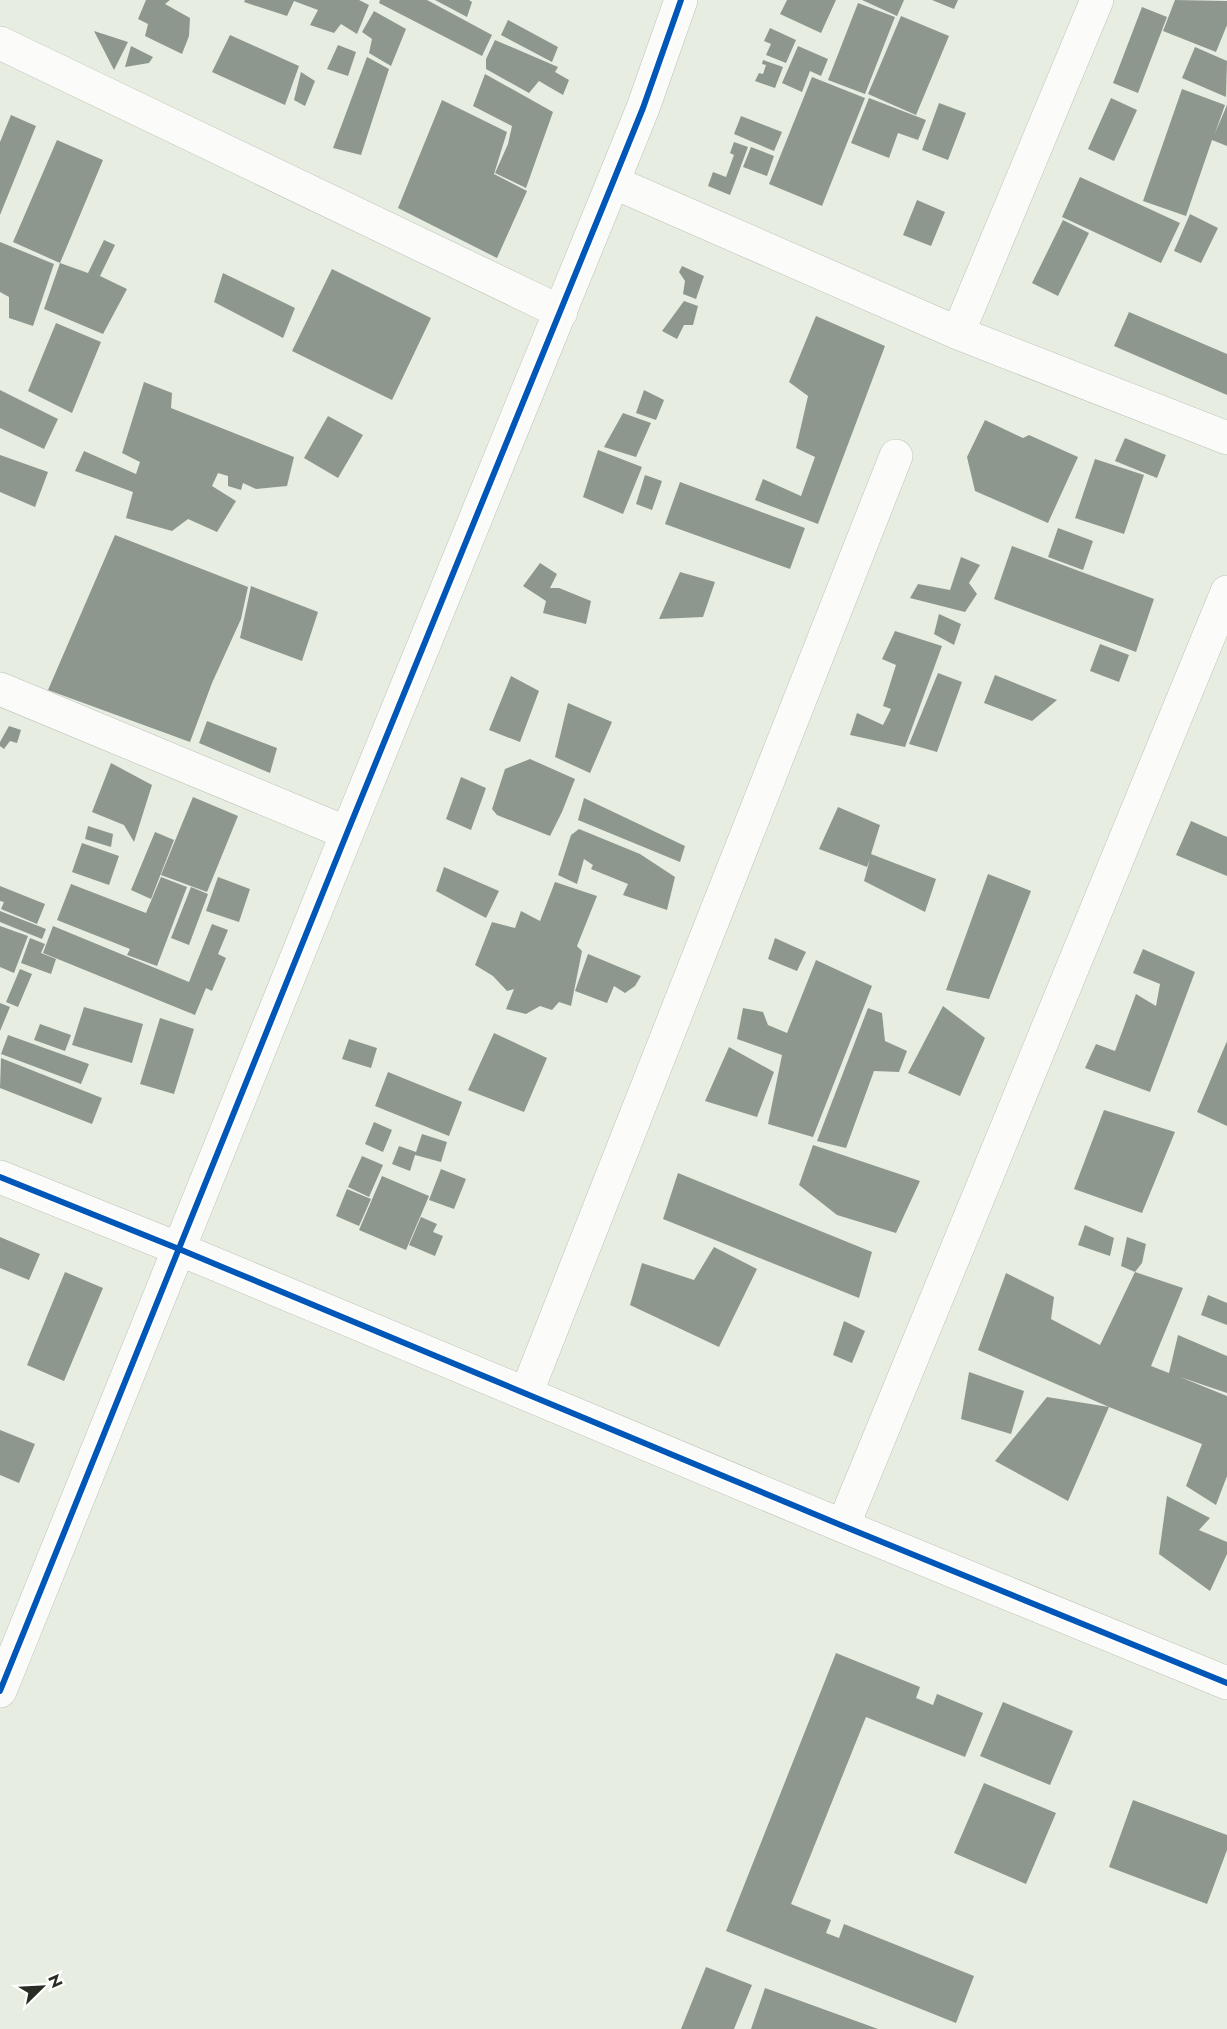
<svg xmlns="http://www.w3.org/2000/svg" width="1227" height="2029" viewBox="0 0 1227 2029" font-family="Jost,sans-serif">
<style>
.building{fill:#8e978e}
.lines{fill:none;stroke-linecap:round;stroke-linejoin:round}
.minor-casing{stroke:#bdc2b7;stroke-width:34}
.minor{stroke:#fbfcfa;stroke-width:33}
.cycleway-casing{stroke:#fff;stroke-width:10}
.cycleway{stroke:#0057b8;stroke-width:6}
</style>
<rect width="100%" height="100%" fill="#e7ede0"/>
<!-- building -->
<path class="building" d="M146 0H170L165 4 190 18 189 36 182 54 145 36 148 24 138 19Z
M245 0H359L369 5 357 34 341 24 334 33 310 25 318 10 294 1 287 16 244 2Z
M380 0H427L492 35 482 56 379 3Z
M435 0H469L472 2 467 17Z
M787 0H836L821 33 780 14Z
M862 0H904L897 16Z
M932 0H958L954 9Z
M1175 0 1227 1V25L1216 52 1163 31Z
M858 3 895 17 865 94 828 80Z
M1142 7 1167 17 1138 93 1113 83Z
M374 11 406 29 391 66 369 53 372 39 362 32Z
M901 16 949 36 916 115 868 94Z
M508 20 558 47 552 62 501 35Z
M770 28 796 40 786 63 766 55 771 44 764 41Z
M94 31 128 42 114 70Z
M230 35 299 66 285 105 212 72Z
M495 40 558 67 555 72 569 80 563 95 539 81 529 93 486 69V59Z
M338 45 356 52 348 76 327 69Z
M131 46 153 57 149 63 125 67Z
M798 46 828 59 821 76 810 71 802 92 782 83Z
M1195 47 1227 61 1226 97 1182 78Z
M367 57 389 69 361 155 333 148Z
M763 60 783 67 775 88 755 81 759 73 763 74 766 65 762 64Z
M301 72 315 81 305 106 294 100Z
M485 74 553 112 526 188 495 173 508 144 512 126 473 106Z
M812 77 865 98 822 206 769 184Z
M1182 89 1225 105 1215 133 1227 105V146L1212 140 1186 216 1143 201Z
M869 98 926 120 918 140 898 133 889 158 851 143Z
M1111 98 1137 110 1114 161 1088 149Z
M442 100 507 132 494 174 527 191 497 258 398 208Z
M939 103 966 113 948 160 922 150Z
M11 115 36 126 0 215V142Z
M741 116 782 132 774 151 734 134Z
M57 140 103 160 60 263 13 242Z
M734 142 748 147 730 195 708 186 713 172 726 177 734 155 730 153Z
M751 147 774 156 767 176 743 167Z
M1080 177 1180 223 1161 263 1062 217Z
M917 200 945 212 931 246 903 235Z
M1190 214 1218 228 1201 263 1174 251Z
M1063 220 1089 233 1058 296 1032 283Z
M104 240 115 245 100 276 127 289 103 334 44 309 60 263 88 273Z
M0 242 54 264 33 326 9 318V297L0 292Z
M682 266 704 276 696 299 683 294 685 281 679 272Z
M332 269 431 318 392 400 292 351Z
M223 273 295 308 283 338 214 302Z
M684 301 698 306 693 325H684L677 339 662 331Z
M1129 312 1227 354V395L1114 346Z
M816 316 885 346 818 524 755 500 763 479 801 496 815 457 796 448 808 396 789 382Z
M56 323 101 342 72 413 28 391Z
M144 382 172 393 171 408 294 457 287 486 256 489 243 483 241 490 228 486V476L218 473 212 486 236 501 217 532 188 519 172 531 126 518 133 492 75 471 84 451 136 474 140 462 122 453Z
M0 390 58 419 44 449 0 428Z
M644 390 664 400 656 420 636 413Z
M623 413 651 423 636 457 604 447Z
M328 416 363 435 338 478 304 458Z
M985 420 1023 438 1029 435 1078 457 1048 523 975 491 967 457Z
M1125 438 1166 455 1157 478 1115 461Z
M598 450 642 467 623 514 583 497Z
M0 455 48 472 35 507 0 492Z
M1095 459 1144 475 1124 534 1075 518Z
M645 475 662 481 652 510 636 504Z
M680 482 805 528 790 569 665 524Z
M1058 528 1093 541 1083 570 1048 557Z
M115 535 248 587 241 619 212 683 190 742 48 690Z
M1012 546 1154 599 1136 652 994 599Z
M961 557 980 565 969 583 977 594 965 612 910 598 918 584 950 590Z
M540 563 557 574 550 588H559L591 601 586 624 543 613 546 601 523 586Z
M680 572 715 582 703 617 659 619Z
M251 586 318 612 302 661 240 638Z
M939 614 961 624 954 645 934 634Z
M895 631 942 646 905 747 850 735 857 713 883 725 891 709 883 706 896 665 882 659Z
M1100 644 1129 655 1119 682 1090 671Z
M938 673 962 682 937 752 909 744Z
M995 675 1057 700 1032 721 984 703Z
M511 676 539 691 520 742 489 730Z
M568 703 612 722 590 773 555 757Z
M207 721 277 748 270 773 199 743Z
M9 726 21 730 17 743 10 741 4 749 0 746V742Z
M530 759 575 779 562 812 550 836 497 815 492 809 505 769Z
M111 763 152 785 134 842 124 825 92 812Z
M461 777 486 788 471 830 446 819Z
M193 797 238 816 207 892 161 875Z
M584 798 685 846 680 862 578 820Z
M838 807 880 825 871 854 936 879 925 912 864 881 870 859 867 867 819 849Z
M1191 821 1227 837V876L1176 855Z
M88 826 113 834 111 847 85 839Z
M579 829 640 854 675 877 667 910 623 895 628 884 591 869 593 865 584 859 577 884 558 875 571 835Z
M155 832 174 840 151 899 131 890Z
M82 843 119 856 109 885 72 872Z
M444 867 499 891 486 918 436 891Z
M988 874 1031 891 989 999 946 990Z
M161 877 187 887 157 966 127 955 130 949 57 920 71 884 146 913Z
M218 877 250 889 239 922 206 911Z
M555 882 597 896 577 946 582 951 571 1006 559 1002 552 1010 540 1006 526 1014 506 1009 514 989 507 991 493 976 475 965 492 922 515 928 521 911 540 921Z
M0 886 45 904 37 924 1 909 4 902 0 901Z
M191 887 208 894 189 945 171 938Z
M0 911 46 929 42 939 0 922Z
M212 924 228 930 218 954 226 958 212 991 206 988 195 1015 43 953 53 926 189 982Z
M0 926 28 936 14 973 0 967Z
M30 938 45 944 41 953 56 959 51 974 21 963Z
M775 938 806 952 797 971 768 959Z
M1143 949 1195 972 1150 1092 1085 1068 1096 1044 1115 1051 1136 994 1156 1006 1160 984 1133 973Z
M588 954 641 976 635 986 625 993 614 986 607 1003 575 991Z
M816 960 872 986 813 1137 768 1124 782 1055 737 1039 743 1008 763 1012 768 1025 787 1033Z
M20 969 32 974 18 1007 6 1002Z
M0 1003 10 1007 0 1031Z
M943 1006 985 1038 960 1096 908 1073Z
M84 1007 143 1024 132 1063 72 1045Z
M868 1008 882 1013 885 1041 907 1051 899 1072 874 1071 846 1148 817 1141Z
M160 1018 194 1029 174 1094 140 1084Z
M40 1024 71 1035 65 1051 34 1040Z
M494 1033 547 1058 524 1112 468 1090Z
M8 1035 89 1064 81 1084 1 1054Z
M349 1039 377 1048 371 1068 342 1059Z
M1227 1041V1126L1197 1112Z
M729 1047 774 1072 757 1117 705 1101Z
M1 1058 102 1098 92 1124 0 1088Z
M388 1072 462 1102 449 1136 375 1106Z
M1104 1110 1175 1132 1142 1213 1074 1189Z
M374 1122 392 1130 383 1152 365 1144Z
M422 1134 447 1142 441 1162 415 1155 410 1171 392 1164 399 1146 416 1152Z
M813 1145 920 1181 896 1233 837 1215 799 1185Z
M362 1156 383 1165 369 1197 348 1187Z
M441 1169 466 1179 454 1209 429 1200Z
M678 1173 872 1252 859 1298 663 1219Z
M382 1176 429 1196 406 1250 359 1230Z
M347 1189 371 1199 359 1226 336 1216Z
M421 1217 437 1224 433 1232 443 1236 435 1256 409 1245Z
M1085 1225 1114 1238 1110 1256 1078 1245Z
M0 1237 40 1254 29 1280 0 1268Z
M1127 1237 1146 1244 1142 1263 1135 1272 1121 1266Z
M714 1247 757 1269 719 1347 630 1305 642 1263 694 1280Z
M65 1272 103 1288 64 1381 27 1365Z
M1135 1272 1183 1288 1151 1366 1169 1373 1178 1335 1227 1356V1393L1180 1377 1227 1396V1476L1216 1505 1186 1486 1202 1444 1109 1407 1068 1501 995 1461 1047 1397 1109 1407 978 1350 1006 1273 1054 1297 1051 1319 1100 1345Z
M1208 1295 1227 1303V1325L1201 1315Z
M844 1321 865 1331 852 1363 833 1355Z
M969 1372 1024 1391 1011 1434 961 1419Z
M0 1430 35 1444 19 1483 0 1475Z
M1167 1496 1210 1518 1199 1530 1227 1542V1554L1210 1591 1159 1554Z
M836 1653 920 1687 916 1698 933 1705 937 1694 983 1713 965 1757 866 1717 791 1904 831 1920 826 1933 839 1938 844 1924 974 1976 956 2023 726 1931Z
M1003 1702 1073 1731 1050 1785 980 1756Z
M984 1783 1056 1813 1026 1884 954 1853Z
M1133 1800 1227 1835V1850L1207 1904 1109 1867Z
M706 1967 752 1985 734 2029H681Z
M765 1988 878 2029H751Z"/>
<g class="lines">
<defs>
<path id="minor" d="M0 43 561 312
M613 182 958 333 1227 438
M958 333 1097 0
M0 689 347 833
M0 1177 179 1249 843 1526 1227 1683
M526 1394 896 456
M843 1526 1227 592
M0 1691 347 833 613 182 643 108 681 0"/>
</defs>
<!-- minor casing -->
<use href="#minor" class="minor-casing"/>
<!-- minor -->
<use href="#minor" class="minor"/>
<defs>
<path id="cycleway" d="M0 1177 179 1249 843 1526 1227 1683
M0 1691 347 833 613 182 643 108 681 0"/>
</defs>
<!-- cycleway casing -->
<use href="#cycleway" class="cycleway-casing"/>
<!-- cycleway -->
<use href="#cycleway" class="cycleway"/>
</g>
<!-- north arrow -->
<g transform="translate(42 1987) rotate(66)" stroke="#ffffff" stroke-width="4.5" paint-order="stroke">
<path d="M0-4.5L10 22L0 15L-10 22Z" fill="#282c23"/>
<text y="-9" font-size="16" font-weight="bold" text-anchor="middle" fill="#282c23">N</text>
</g>
</svg>
